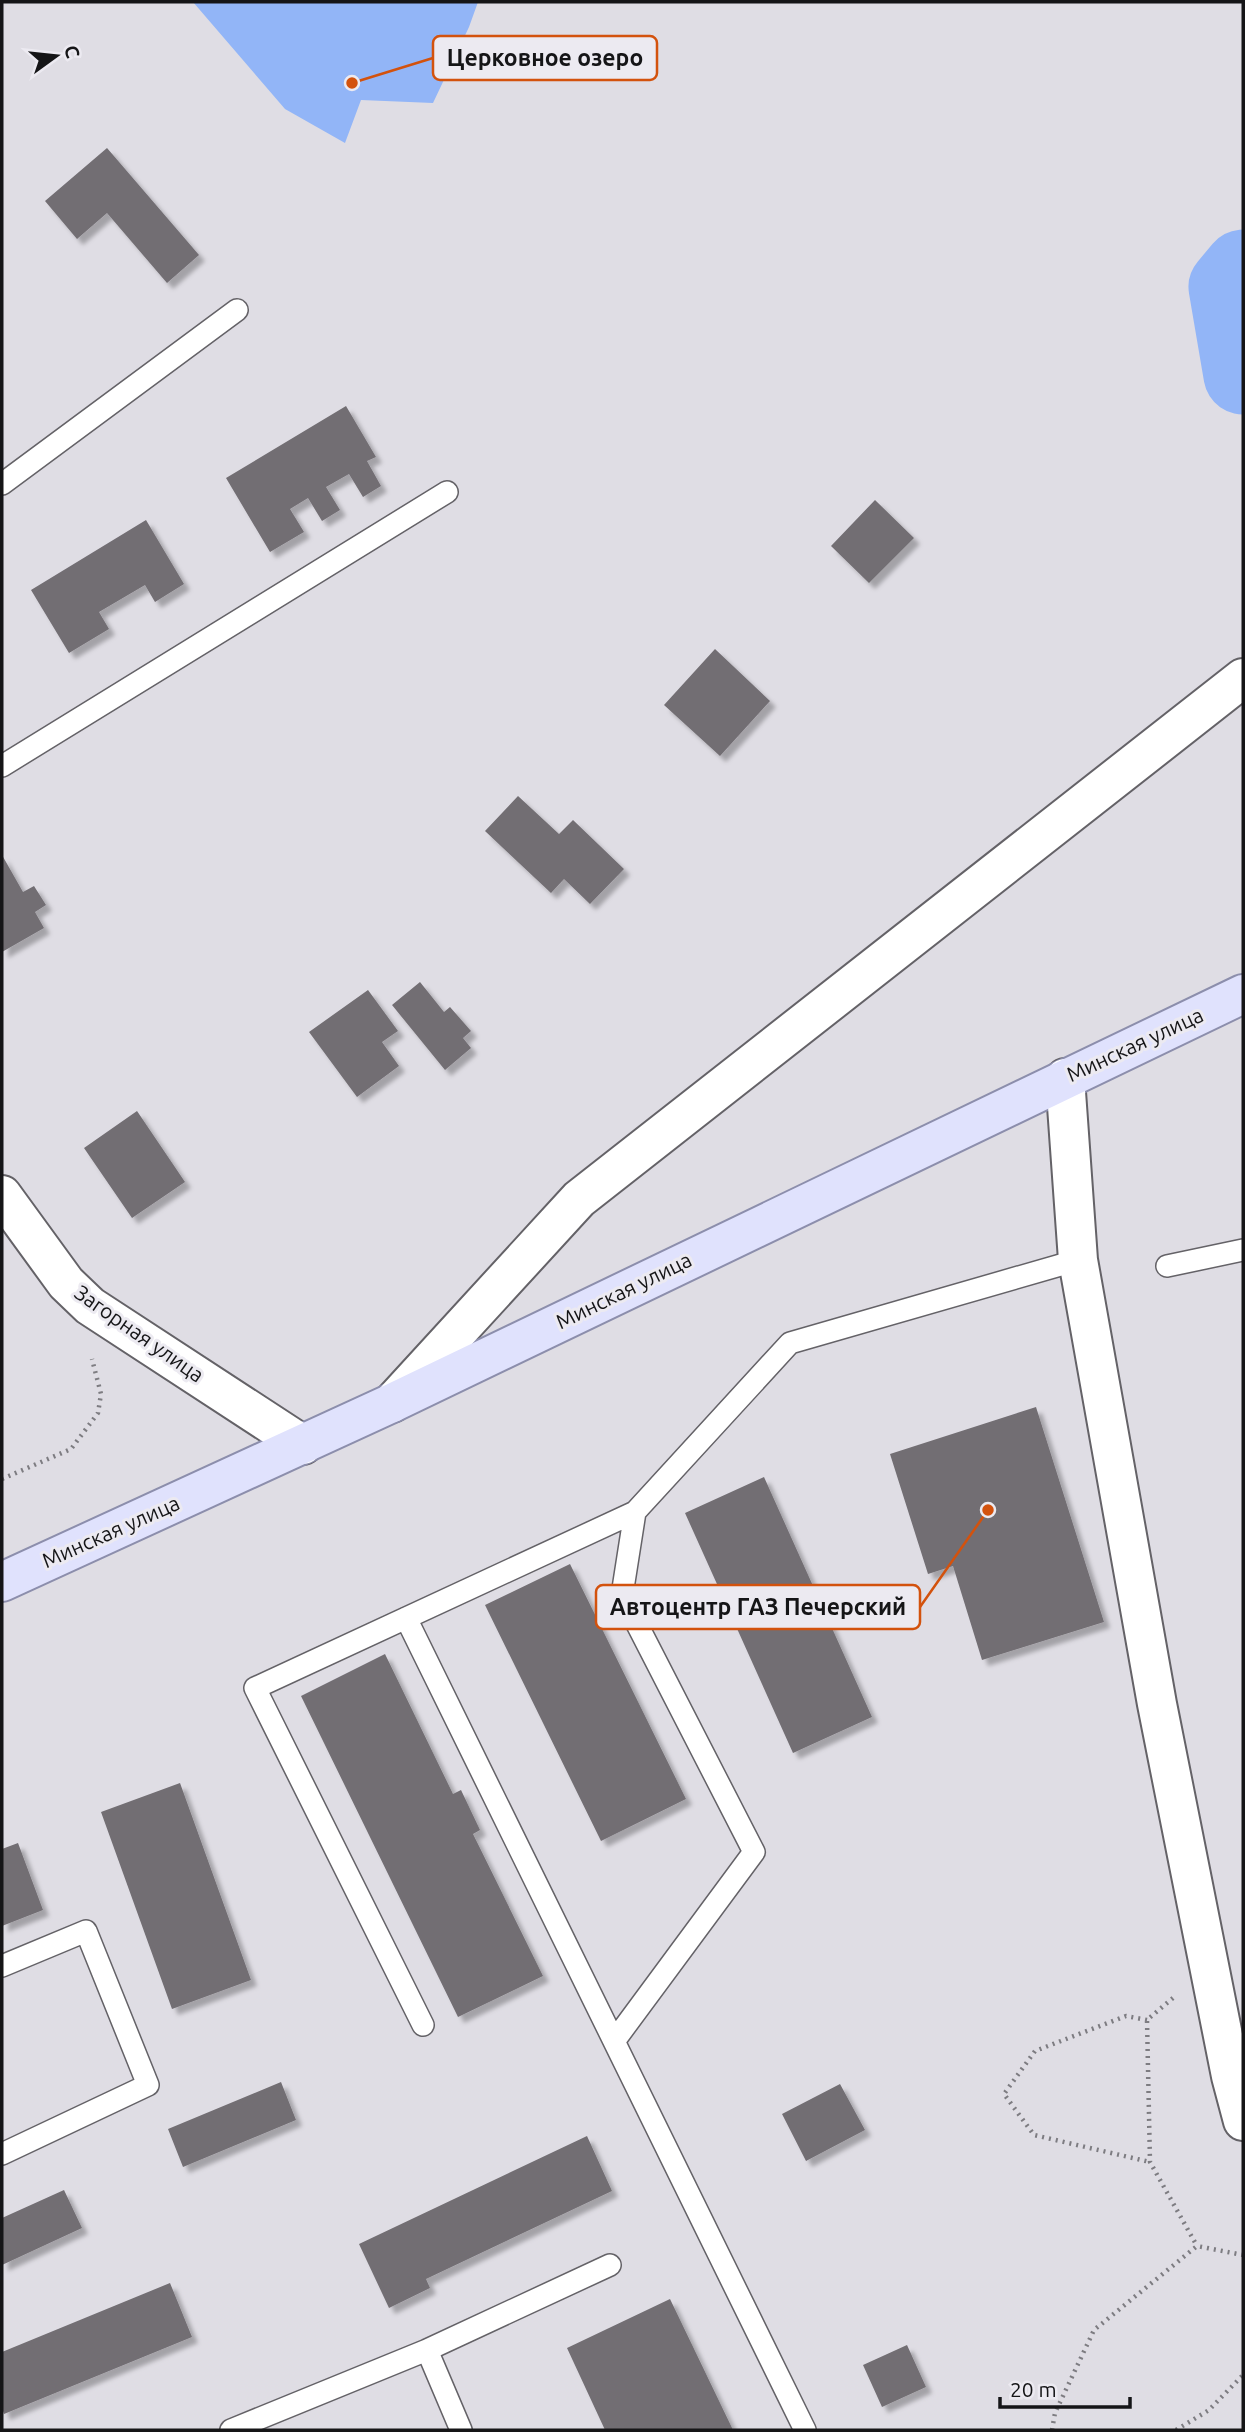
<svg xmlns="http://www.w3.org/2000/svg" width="1245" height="2432" viewBox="0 0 1245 2432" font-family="Ubuntu,sans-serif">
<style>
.water{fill:#92b5f7}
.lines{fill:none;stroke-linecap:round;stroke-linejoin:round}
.river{stroke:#92b5f7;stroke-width:79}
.building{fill:#726e73;filter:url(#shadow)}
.lane-casing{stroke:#646267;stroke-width:24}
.street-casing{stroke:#646267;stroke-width:42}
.primary-casing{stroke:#8c8eac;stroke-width:42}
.path{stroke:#7d7c81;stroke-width:4.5;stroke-dasharray:2 5;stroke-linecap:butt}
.lane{stroke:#fff;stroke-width:21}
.street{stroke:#fff;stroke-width:38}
.primary{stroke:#e0e2fd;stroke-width:38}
.labels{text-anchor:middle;stroke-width:6;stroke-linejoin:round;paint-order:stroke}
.street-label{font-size:21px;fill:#151517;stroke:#eceaf1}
.leader{fill:none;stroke:#d3520d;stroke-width:2.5}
.callout-dot{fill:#d3520d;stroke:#eceaf1;stroke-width:2.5}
.callout{fill:#eceaf1;stroke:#d3520d;stroke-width:2.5}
.callout-label{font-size:23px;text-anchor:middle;font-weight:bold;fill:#151517}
</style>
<defs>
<filter id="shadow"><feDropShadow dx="6" dy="6" stdDeviation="2" flood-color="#0004"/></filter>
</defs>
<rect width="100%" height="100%" fill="#dfdde4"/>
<!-- water -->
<path class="water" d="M193 2H478L469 27 433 103 361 100 345 143 285 109Z"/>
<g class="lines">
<!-- river -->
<path class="river" d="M1243 269 1228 287 1243 375"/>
</g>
<!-- building -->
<path class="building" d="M107 148 199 255 167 283 107 213 77 239 45 201Z
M346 406 376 457 367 461 381 486 363 497 349 474 326 487 340 510 322 521 308 498 290 509 304 532 270 552 226 478Z
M875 500 914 538 869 583 831 546Z
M146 520 184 584 155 602 145 585 99 612 109 629 69 653 31 590Z
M715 649 770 701 720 756 664 705Z
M518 796 559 834 573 820 624 869 590 904 564 879 551 893 485 831Z
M2 855 23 892 34 886 46 905 35 912 44 928 2 952Z
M420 982 444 1012 450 1007 471 1031 463 1038 471 1048 445 1070 392 1005Z
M368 990 398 1031 382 1042 399 1066 357 1097 309 1032Z
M137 1111 185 1182 132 1218 84 1148Z
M1036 1407 1104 1622 982 1660 953 1566 928 1574 890 1454Z
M764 1477 872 1717 793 1753 685 1513Z
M570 1564 686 1799 601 1841 485 1605Z
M385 1654 453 1794 461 1790 480 1830 473 1834 543 1976 458 2017 301 1696Z
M180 1783 251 1980 172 2009 101 1812Z
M18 1843 43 1910 2 1926V1849Z
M281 2082 296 2120 183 2167 168 2129Z
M840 2084 865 2130 806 2161 782 2114Z
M587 2136 612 2191 426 2279 430 2288 389 2308 359 2244Z
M64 2190 82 2228 2 2265V2218Z
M170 2283 192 2337 4 2414 2 2408V2352Z
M670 2299 733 2430H605L567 2348Z
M907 2345 926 2387 882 2407 863 2365Z"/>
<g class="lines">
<defs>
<path id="lane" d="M2 484 237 310
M2 766 447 492
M1167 1266 1243 1250
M406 1618 805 2430
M2 1966 86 1931 148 2085 2 2154
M423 2025 255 1688 635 1512 790 1343 1078 1260
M615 2040 754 1852 622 1595 635 1512
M427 2350 610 2265
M231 2430 427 2350 461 2430"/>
<path id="street" d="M1065 1078 1078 1260 1157 1704 1231 2076 1243 2121
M2 1195 66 1283 90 1306 303 1445
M392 1403 579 1199 1243 678"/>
<path id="primary" d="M2 1582 392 1403 1243 994"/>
</defs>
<!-- lane casing -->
<use href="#lane" class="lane-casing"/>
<!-- street casing -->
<use href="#street" class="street-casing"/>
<!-- primary casing -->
<use href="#primary" class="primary-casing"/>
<!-- path -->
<path class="path" d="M2 1479 71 1449 98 1413 101 1394 92 1359
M1173 1998 1147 2020 1150 2162 1197 2246
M1147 2020 1126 2016 1035 2051 1004 2094 1034 2135 1150 2162
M1052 2430 1055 2413 1094 2330 1197 2246 1243 2255
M1176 2430 1209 2410 1243 2375"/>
<!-- lane -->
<use href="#lane" class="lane"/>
<!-- street -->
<use href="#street" class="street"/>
<!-- primary -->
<use href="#primary" class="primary"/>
</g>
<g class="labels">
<!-- street labels -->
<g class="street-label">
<text transform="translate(1135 1045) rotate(-25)" y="7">Минская улица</text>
<text transform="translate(624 1291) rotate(-26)" y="7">Минская улица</text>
<text transform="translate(139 1334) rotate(35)" y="7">Загорная улица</text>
<text transform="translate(111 1532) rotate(-24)" y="7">Минская улица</text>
</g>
</g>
<!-- callouts -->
<path class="leader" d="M352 83L433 58M988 1510L920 1607"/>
<g class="callout-dot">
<circle cx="352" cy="83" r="7"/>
<circle cx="988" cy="1510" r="7"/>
</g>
<g class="callout">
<rect x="433" y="36" width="224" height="44" rx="7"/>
<rect x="596" y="1585" width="324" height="44" rx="7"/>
</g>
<g class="callout-label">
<text x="545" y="66">Церковное озеро</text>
<text x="758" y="1615">Автоцентр ГАЗ Печерский</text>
</g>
<!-- border -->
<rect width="1245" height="2432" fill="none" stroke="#151517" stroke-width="7"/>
<!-- north arrow -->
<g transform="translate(56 56) rotate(75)" stroke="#eceaf1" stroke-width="5" paint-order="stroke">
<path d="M0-5L12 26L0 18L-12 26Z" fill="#151517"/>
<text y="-10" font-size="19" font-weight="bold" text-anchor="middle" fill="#151517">С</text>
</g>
<!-- scale -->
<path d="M1000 2397v10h130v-10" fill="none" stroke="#151517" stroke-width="3.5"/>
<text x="1010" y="2397" font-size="21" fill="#151517" stroke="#eceaf1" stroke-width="5" paint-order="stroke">20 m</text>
</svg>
